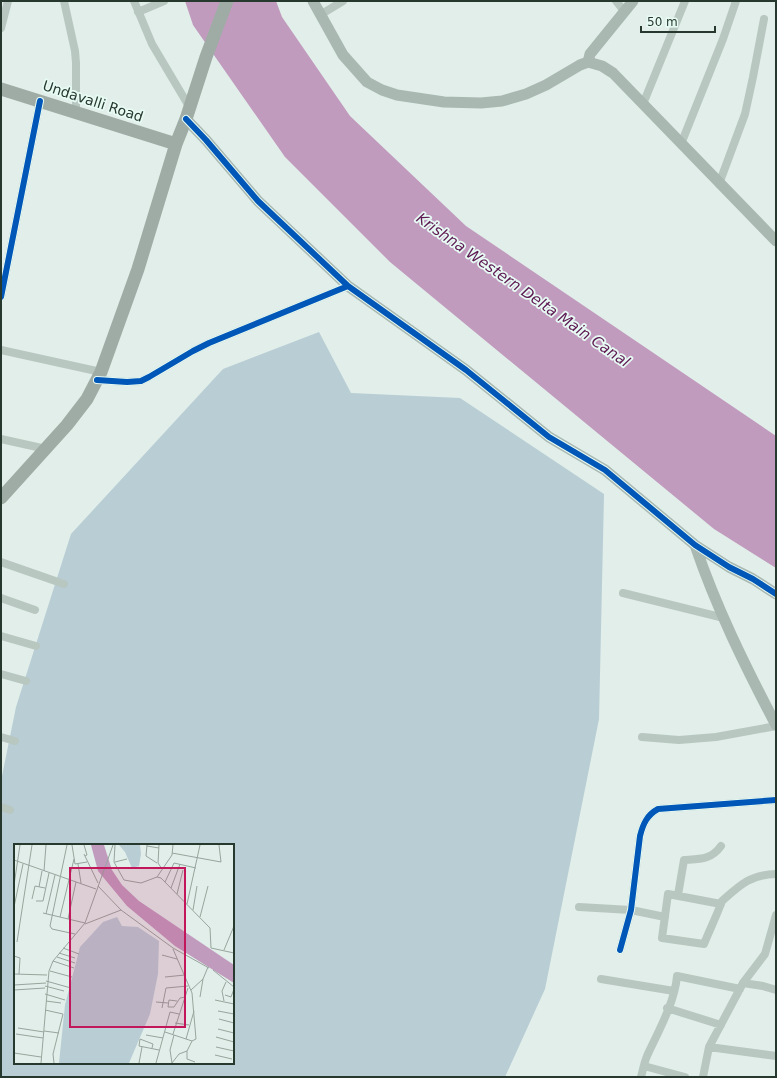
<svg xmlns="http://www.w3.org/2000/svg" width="777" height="1078" viewBox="0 0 777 1078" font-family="'DejaVu Sans',sans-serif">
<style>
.green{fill:#b9cdd5;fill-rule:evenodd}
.water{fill:#c19bbe}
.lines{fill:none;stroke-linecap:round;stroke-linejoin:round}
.street{stroke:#b9c7c1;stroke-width:8}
.secondary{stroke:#a9b8b1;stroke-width:11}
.primary{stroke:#9faca5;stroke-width:13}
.cycleway-casing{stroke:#e7fbf4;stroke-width:8}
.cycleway{stroke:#0057b8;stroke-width:6}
.labels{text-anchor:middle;stroke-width:3.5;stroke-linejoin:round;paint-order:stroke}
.street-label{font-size:14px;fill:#27382e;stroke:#e7fbf4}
.water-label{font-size:15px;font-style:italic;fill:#5e1952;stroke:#e7fbf4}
.inset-road{fill:none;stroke:#97a59e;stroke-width:1}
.view{fill:#c2185b;fill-opacity:0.15;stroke:#c2185b;stroke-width:2}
.inset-edge{fill:none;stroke:#27382e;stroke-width:2}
</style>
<rect width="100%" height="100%" fill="#e1eee9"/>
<!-- green -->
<path class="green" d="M319 332 351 393 460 398 604 494 599 719 545 989 505 1077H1V781L16 707 71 534 223 369ZM15 845H233V1063H15Z"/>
<!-- water -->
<path class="water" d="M185 1H276L282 17 350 116 466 226 776 436V568L714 529 390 262 285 157 193 25Z"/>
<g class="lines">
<!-- street -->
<path class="street" d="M64 1 75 51 76 63V113
M134 1 152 44 190 108
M616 1 625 12
M138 12 164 1
M320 15 343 1
M1 28 8 1
M643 104 685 1
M681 144 723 39 736 1
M719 184 745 114 753 77 764 19
M1 297 40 101
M1 350 101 372
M97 380 127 382 141 381 149 377 193 351 209 343 348 286
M1 439 46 449
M1 562 64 584
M623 593 724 618
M1 598 35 610
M1 636 36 646
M1 674 26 681
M1 737 15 741
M642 737 679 740 716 737 776 726
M1 807 10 810
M678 895 684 860C700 859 711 860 721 846
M721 904 668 894 662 938 704 944C710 929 717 915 722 901 741 884 750 875 776 874
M579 907 631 910 665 917
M620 950 631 910 640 836C643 824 647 815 658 809L776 800
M601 979 674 991
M743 983 763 986 776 990
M667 1008 721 1025
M709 1047 776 1056
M644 1066 685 1077
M641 1077C643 1070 644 1063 647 1056 658 1032 675 1002 677 976L740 989
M703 1077 709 1047 743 983 765 954 776 915"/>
<!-- secondary -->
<path class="secondary" d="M313 1 343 55 367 82 382 90 397 95 444 102 481 103 502 101 526 94 546 85 580 65 588 62 602 66 613 73 776 241
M588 62 590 54 633 1
M186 119 206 140 258 201 348 286 466 370 549 437 605 470 695 545 729 567 753 579 776 594
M695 545C716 607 745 666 776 725"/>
<!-- primary -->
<path class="primary" d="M1 89 176 144
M1 498 67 425 87 399 101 372 138 269 176 144 186 119 206 57 227 1"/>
<defs>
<path id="cycleway" d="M186 119 206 140 258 201 348 286 466 370 549 437 605 470 695 545 729 567 753 579 776 594
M1 297 40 101
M97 380 127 382 141 381 149 377 193 351 209 343 348 286
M620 950 631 910 640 836C643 824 647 815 658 809L776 800"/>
</defs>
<!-- cycleway casing -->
<use href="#cycleway" class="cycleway-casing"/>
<!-- cycleway -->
<use href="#cycleway" class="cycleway"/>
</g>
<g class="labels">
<!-- street labels -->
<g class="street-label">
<text transform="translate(93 101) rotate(18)" y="5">Undavalli Road</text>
</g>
<!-- water labels -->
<g class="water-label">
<text transform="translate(523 290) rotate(35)" y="5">Krishna Western Delta Main Canal</text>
</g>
</g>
<!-- overview -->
<g transform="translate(14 844)">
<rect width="220" height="220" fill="#e1eee9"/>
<path d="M105 1H126L127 10 125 22 118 24 111 8ZM103 73 108 82 124 83 145 97 144 130 136 170 115 219H45L51 161 66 103 89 78Z" fill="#b9cdd5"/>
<path d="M77 1H90L98 26 108 41 125 57 220 121V139L161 102 113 62 84 27Z" fill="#c19bbe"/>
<path class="inset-road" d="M53 1 36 82 38 85 61 90M58 1 61 20 73 18M70 1 73 11 71 12M101 1 100 18 110 36 127 39 143 33 147 34 196 84 197 104 220 109M133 1 132 12 143 19M145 1 144 19 148 25M133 2 145 4M158 9 207 18 205 1M70 10 84 39M0 16 82 45M101 18 113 15M64 20 67 39M30 27 32 1M143 33 158 11 159 1M151 38 160 19 182 24M0 41 6 1M84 42 107 66 159 104 195 124M25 43 28 27M157 44 166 20M163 50 169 26M18 55 21 42 31 44M22 57H29L35 29M173 60 186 1M0 63 9 20M179 66 183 42M29 69 71 79M32 70 41 31M46 73 60 15M186 73 194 42M54 75 62 38M71 80 107 66M3 98 18 1M49 104 65 110M210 106 220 82M45 109 61 114M148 111 163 115M0 112 6 114 5 130M43 113 61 119M39 117 60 124M199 126 220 143M36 127 58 133M0 130 33 131M151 133 171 131M189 135 194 123M32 137 57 144M0 141 32 139M31 142 50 147M0 146 31 144M177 146 189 135 186 153M31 150 51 156M211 151 217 153 220 145M201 156 220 160M32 157 47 159M163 157 155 156 154 163H160L166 154 172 153M210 157 208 147 212 138M142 158 154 159M148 164 152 144 174 142M31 166 49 170 39 210 40 219M204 167 220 170M205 175 220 179M161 179 175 181M4 184 30 188M204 185 220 189M30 187 45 189M151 188 178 197M2 190 29 194M159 190 174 144M132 191 149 194M202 193 220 198M172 195 180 167M202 203 220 207M138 204 139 200 126 195 125 202 145 206M173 207V215L181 218M0 209 27 213M201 211 218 215M27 219 35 127 39 117 71 79 99 1M125 219 128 203M142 219 156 168 165 170M158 219 165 210 173 207 178 197 182 195 178 149 159 105M158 219 156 206 160 191"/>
<path class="view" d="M56 24H171V183H56Z"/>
<rect width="220" height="220" class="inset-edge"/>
</g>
<!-- border -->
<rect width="777" height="1078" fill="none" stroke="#27382e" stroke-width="4"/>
<!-- scale -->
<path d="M641 26v6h74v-6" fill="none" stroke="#27382e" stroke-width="2"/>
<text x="647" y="26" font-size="12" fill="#27382e" stroke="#e7fbf4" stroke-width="3" paint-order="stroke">50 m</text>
</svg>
